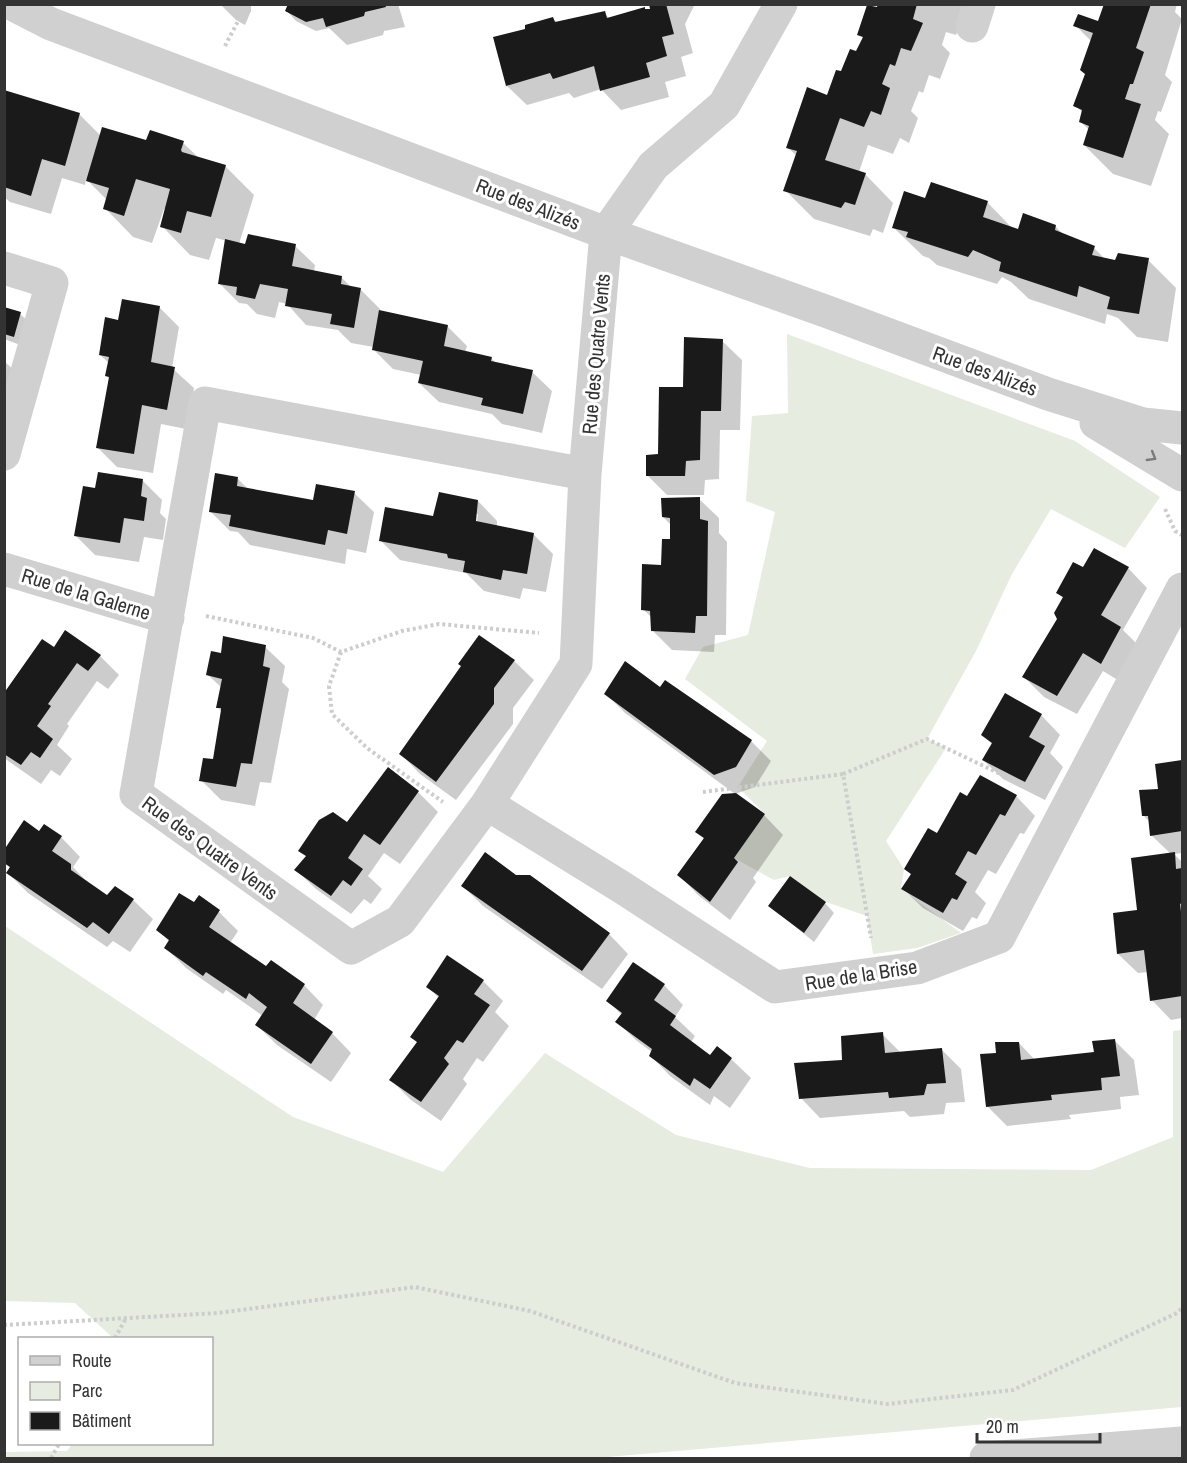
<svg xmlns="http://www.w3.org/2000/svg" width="1187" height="1463" viewBox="0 0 1187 1463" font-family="'Archivo Narrow',sans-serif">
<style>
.green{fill:#e6ecdf}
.shadow{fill:#0003;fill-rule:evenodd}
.building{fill:#1a1a1a}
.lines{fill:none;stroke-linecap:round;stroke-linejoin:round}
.path{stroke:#cdcdcd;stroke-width:4;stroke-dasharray:3 3;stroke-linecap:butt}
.minor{stroke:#d0d0d0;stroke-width:33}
.oneway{stroke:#7a7a7a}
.labels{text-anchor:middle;stroke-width:6;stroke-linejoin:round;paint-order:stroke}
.street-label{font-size:20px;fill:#333;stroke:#fff}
</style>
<rect width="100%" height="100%" fill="#fff"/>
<!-- green -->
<path class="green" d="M787 334 1075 441 1160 497 1125 548 1051 509 1012 574 976 651 927 739 946 748 886 841 904 869 901 889 961 933 917 948 873 954 867 916 826 902 790 876 774 880 734 858 765 814 738 787 767 741 685 679 703 647 748 635 775 512 746 501 752 416 788 413Z
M5 926 293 1117 443 1172 545 1053 676 1135 810 1168 1091 1170 1173 1137V1031L1182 1030V1407L596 1458H5V1452L67 1451 72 1444H212V1338H113L75 1303 5 1301Z"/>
<!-- shadow -->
<path class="shadow" d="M220 4H251V11L245 25 236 20Z
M289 4H398L405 27 384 31 383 35 347 45 329 28 316 31 296 21 287 11Z
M650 4H695L685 24 693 53 681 57 686 76 665 82 669 97 621 110 601 89 574 98 569 93 527 105 507 86 527 30 553 19 558 23 604 13 609 18 652 10Z
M879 4H968L956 35 946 32 942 45 950 53 940 79 929 75 923 93 919 91 911 111 918 118 909 143 900 138 893 154 868 145 859 172 865 174 893 203 883 233 873 229 870 236 814 219 785 190 797 156 788 148 828 97 856 53 864 39 859 34Z
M1105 4H1177L1175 12 1182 19 1165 75 1172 82 1161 112 1158 111 1155 120 1169 134 1151 186 1113 174 1084 145 1089 130 1081 122 1083 113 1075 105 1087 74 1092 42 1075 25 1099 23Z
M4 92 80 115 101 136 146 142 183 143 199 158 225 166 254 195 239 244 295 246 315 265 314 272 341 277 351 287 360 289 380 309 379 311 447 326 467 346 465 353 491 358 497 364 532 372 552 391 542 433 502 424 492 414 439 402 419 383 421 375 393 369 374 350V347L351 343 338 330 306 325 287 304 279 302 275 318 257 314 247 304 239 303 219 283 227 241 216 238 209 260 190 255 162 226 166 209H164L152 243 133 237 105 208 107 200 86 179 85 185 62 178 51 214 10 202 4 197Z
M926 200 987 202 1013 229 1019 231 1055 226 1064 235 1094 248 1106 260 1116 262 1148 260 1176 288 1168 342 1137 337 1118 318 1107 314 1105 324 1029 299 1011 282 1002 277 997 284 937 265 929 258 923 256 894 228Z
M123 301 160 308 179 327 172 368 194 388 186 429 161 424 153 473 117 467 97 447 110 379 107 376 110 364 100 355 119 322Z
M4 309 20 314 30 323 23 346 4 339Z
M722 341 742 360 740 430H720L719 479 705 480 704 495H667L647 475 660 455 684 389Z
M4 361 17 373 4 415Z
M238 479 249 490 314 502 354 493 374 512 366 553 347 549 345 564 250 545 238 532 230 531 210 511Z
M142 480 162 500 160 513 166 519 163 540 144 537 139 562 95 555 75 535 96 489Z
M699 499 719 518V533L727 542 726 635H715L714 652 672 650 652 630V618L643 609 663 567 671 541V525L663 517Z
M478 501 497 521V527L533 534 553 554 546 592 523 588 520 599 484 591 466 573 400 560 381 541ZM475 514H478L476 528Z
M1128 568 1147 588 1123 630 1140 647 1121 682 1103 671 1077 714 1044 697 1024 677 1059 619 1064 599 1058 593 1083 569Z
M265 647 285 666 282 682 289 689 271 783 260 782 255 806 221 800 201 780 215 761 222 712 217 707 222 688 208 675 222 655Z
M54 649 100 656 119 675 108 689 97 681 67 724 69 726 57 745 72 759 60 776 51 770 41 784 4 758V696Z
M514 661 534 680 513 708V724L456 800 420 774 401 754Z
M661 689 751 741 771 761 755 787 735 794 625 713 606 694Z
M1041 715 1060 735 1050 753 1063 767 1045 800 1003 779 983 760 993 745 982 734Z
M1182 762V853L1174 854 1182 862V1018L1171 1020 1152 1000 1148 972 1138 973 1118 954 1171 854 1151 835 1150 822 1144 816 1160 790 1156 765Z
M418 792 438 812 400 864 384 853 368 876 382 889 371 904 364 899 351 914 316 889 296 870 307 857 300 850 347 824Z
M1016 796 1035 816 1024 834 1020 833 996 874 988 870 975 892 986 903 977 919 972 917 963 931 923 908 903 889 912 875 905 869 968 798Z
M764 815 783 835 753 878 756 882 730 920 698 895 679 875 704 839 697 832Z
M39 834 61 837 80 857 73 867 90 885 107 897 133 900 153 919 130 952 113 941 107 947 28 893 8 873 11 869 4 862Z
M516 876 609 934 628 954 602 989 483 906 463 886Z
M825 903 834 913 814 942 770 906Z
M195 904 219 912 238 931 230 943 266 968 304 985 323 1005 314 1020 332 1033 351 1053 331 1082 277 1045 257 1025 263 1016 226 990 223 994 186 968 166 948 170 942 158 930Z
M448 957 483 981 503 1001 495 1012 509 1026 483 1062 477 1058 463 1079 467 1084 441 1121 411 1100 391 1080 418 1043 439 998 428 987Z
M664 985 683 1005 675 1017 695 1036 691 1042 710 1057 731 1059 751 1078 730 1108 714 1096 710 1105 670 1076 651 1056 652 1052 637 1041 617 1022 622 1015 608 1001Z
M882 1034 901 1053 942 1050 961 1069 965 1102 946 1103 944 1114 910 1117 904 1111 820 1118 801 1098 844 1061Z
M1115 1041 1134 1060 1139 1095 1120 1097 1121 1109 1069 1115 1071 1119 1007 1126 987 1106 1019 1043 1035 1060 1096 1053Z"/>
<!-- building -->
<path class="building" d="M288 4H385L386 7 365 12 364 16 326 27 323 18 306 22 285 11Z
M649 4H666L674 34 662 37 667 56 646 63 650 77 600 91 594 66 553 79 550 73 506 86 493 37 525 29V25L553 17 555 22 605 11 607 18 645 7V9H650Z
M878 4H917L913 19 923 23 911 51 901 48 895 66 890 64 882 84 890 88 881 115 871 111 864 127 840 118 825 160 866 173 855 205 845 202 841 208 783 191 797 151 786 148 807 87 827 95 836 70 841 71 850 49 856 51 863 37 857 35 867 5 877 7Z
M1104 4H1151L1136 48 1144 52 1133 84H1130L1125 99 1141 104 1123 158 1083 145 1089 126 1079 122 1082 110 1073 106 1085 74 1080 70 1093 33 1073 26 1078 14 1098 21Z
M4 90 80 113 65 166 42 159 31 196 4 187Z
M102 127 146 140 150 130 184 141 181 150 182 152 226 165 211 217 187 211 181 233 160 227 170 189 136 179 124 216 103 209 109 188 86 181Z
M931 182 988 201 983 217 1018 229 1023 213 1056 225 1055 230 1095 246 1092 255 1115 260 1118 253 1149 258 1139 314 1107 309 1110 297 1079 286 1077 297 999 271 1001 262 973 250 968 257 906 237 908 232 892 228 904 191 925 198Z
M248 234 296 244 292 266 342 276 341 284 361 288 354 328 330 324 332 314 285 306 288 289 260 284 255 299 236 295 237 287 218 284 225 239 245 244Z
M122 299 160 306 151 362 175 367 167 410 142 405 134 454 96 448 109 377 105 376 109 357 99 355 105 317 118 320Z
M4 307 21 312 14 337 4 334Z
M379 310 448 325 444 346 492 357 491 361 533 370 523 414 481 405 483 398 418 383 423 361 372 350Z
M684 337 723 339 721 411H701L700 460 686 461 685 476H646V455L658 454 659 387H683Z
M98 472 143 479 141 496 147 498 144 521 124 518 120 543 74 536 83 486 95 488Z
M215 473 238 477 237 486 313 500 316 484 355 491 347 534 328 530 325 545 229 526 231 515 209 512Z
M439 492 478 500 476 521 534 533 527 574 503 570 501 580 463 572 465 561 448 558 447 554 379 541 385 507 433 516Z
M700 497V519L708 521 707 616H696L695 633 651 631 650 611 641 610 642 564 661 565 662 539H670V518L662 517 661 498Z
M1094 548 1129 567 1101 615 1121 627 1101 664 1083 653 1057 696 1022 677 1057 619 1054 613 1063 597 1056 593 1073 562 1083 567Z
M65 630 101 655 88 671 77 663 48 704 51 706 37 726 53 739 40 758 31 752 21 765 4 754V693L42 639 54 647Z
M479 635 515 660 494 688V704L436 782 399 754 461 666 458 664Z
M223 636 266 645 263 666 270 668 252 764 241 763 236 787 199 781 203 758 213 759 221 710V708H216L222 679 206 675 211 651 221 653Z
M625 661 660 687 665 680 752 740 736 767 714 775 604 694Z
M1005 693 1042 714 1029 737 1045 746 1025 782 982 760 992 743 981 735Z
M1182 760V831L1150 836 1148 816H1142L1139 790 1158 789 1155 764Z
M388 767 419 791 380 845 364 834 348 858 363 869 351 886 343 880 331 896 294 870 306 856 298 851 319 820 333 812 347 822Z
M980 775 1017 795 1005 816 1000 814 976 855 968 851 955 874 967 882 957 900 952 898 943 913 901 889 911 874 904 869 928 828 937 833 960 792 967 796Z
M736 793 765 814 734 858 738 862 710 902 677 875 704 838 695 832 722 794Z
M24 820 39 831 44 824 62 836 52 851 71 864V870L107 895 115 886 134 899 109 934 93 922 87 928 6 873 10 867 4 863V850Z
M485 852 516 875H530L610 933 582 971 461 886Z
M1175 852 1176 869 1182 868V903L1180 904 1182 920V996L1150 1001 1144 950 1117 954 1113 913 1137 910 1131 858Z
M790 876 826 902 804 933 768 906Z
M179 893 194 902 199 895 220 910 209 927 266 966 271 960 305 984 293 1003 333 1032 311 1064 255 1025 267 1007 249 993 246 999 206 972 203 976 164 948 169 940 156 930Z
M447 955 484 980 474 994 490 1005 463 1043 457 1040 444 1058 449 1064 421 1102 389 1080 417 1042 410 1037 439 996 426 987Z
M633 962 665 984 654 1000 676 1016 670 1025 710 1055 717 1046 732 1058 710 1089 694 1078 690 1086 649 1056 652 1049 615 1022 622 1013 606 1001Z
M883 1032 885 1053 942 1048 946 1083 927 1084 924 1095 889 1098 888 1092 799 1099 794 1063 842 1060 841 1036Z
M1115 1039 1120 1076 1101 1078 1102 1090 1051 1095 1052 1100 986 1107 980 1054 996 1053 995 1042H1019L1021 1060 1094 1052 1092 1041Z"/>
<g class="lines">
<!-- path -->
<path class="path" d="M225 46 247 4
M1165 509 1175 531 1182 535
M206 616 313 638 341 652 402 631 439 624 539 633
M341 652 329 686 332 714 367 748 443 802
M843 774 927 739 1034 790
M703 792 843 774 871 938
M4 1325 218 1313 415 1287 530 1311 735 1383 887 1404 1013 1390 1177 1313 1182 1308
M115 1338 126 1318
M51 1458 59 1444"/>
<!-- minor -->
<path class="minor" d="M12 4 51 24 606 233 828 312 1048 394 1143 424 1182 428
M972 26 979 4
M4 268 52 283 4 454
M1096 423 1182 475
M585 474 205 403 136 794 351 948 400 921 487 804 576 664 585 474 606 233 653 166 724 105 781 4
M4 569 168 618
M487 804 623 888 775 987 917 968 999 937 1182 589
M986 1458 1182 1443"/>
</g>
<!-- one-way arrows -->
<defs><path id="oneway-chevron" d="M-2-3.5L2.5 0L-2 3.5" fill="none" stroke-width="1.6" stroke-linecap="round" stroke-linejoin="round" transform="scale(1.5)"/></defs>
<use class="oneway" href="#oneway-chevron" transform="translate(1152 457) rotate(31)"/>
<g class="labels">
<!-- street labels -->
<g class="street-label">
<text transform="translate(528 204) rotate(21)" y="7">Rue des Alizés</text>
<text transform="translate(596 354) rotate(-85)" y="7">Rue des Quatre Vents</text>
<text transform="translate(985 371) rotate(20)" y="7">Rue des Alizés</text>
<text transform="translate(86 594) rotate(17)" y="7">Rue de la Galerne</text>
<text transform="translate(210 848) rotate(36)" y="7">Rue des Quatre Vents</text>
<text transform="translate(861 975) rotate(-9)" y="7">Rue de la Brise</text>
</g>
</g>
<!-- border -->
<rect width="1187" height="1463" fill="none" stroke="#333333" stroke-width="12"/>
<!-- legend -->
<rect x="18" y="1337" width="195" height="108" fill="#ffffff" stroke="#adadad" stroke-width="1.5"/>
<rect x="30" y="1356" width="30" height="9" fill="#d0d0d0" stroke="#adadad" stroke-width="1.5"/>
<text x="72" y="1367" font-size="18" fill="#333333">Route</text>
<rect x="30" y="1382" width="30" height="18" fill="#e6ecdf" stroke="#adadad" stroke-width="1.5"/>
<text x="72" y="1397" font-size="18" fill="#333333">Parc</text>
<rect x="30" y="1412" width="30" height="18" fill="#1a1a1a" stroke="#adadad" stroke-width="1.5"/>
<text x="72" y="1427" font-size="18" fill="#333333">Bâtiment</text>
<!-- scale -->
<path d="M977 1433v9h123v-9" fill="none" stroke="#333333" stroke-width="3"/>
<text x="986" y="1433" font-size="18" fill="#333333" stroke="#ffffff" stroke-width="4.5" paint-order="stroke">20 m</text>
</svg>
